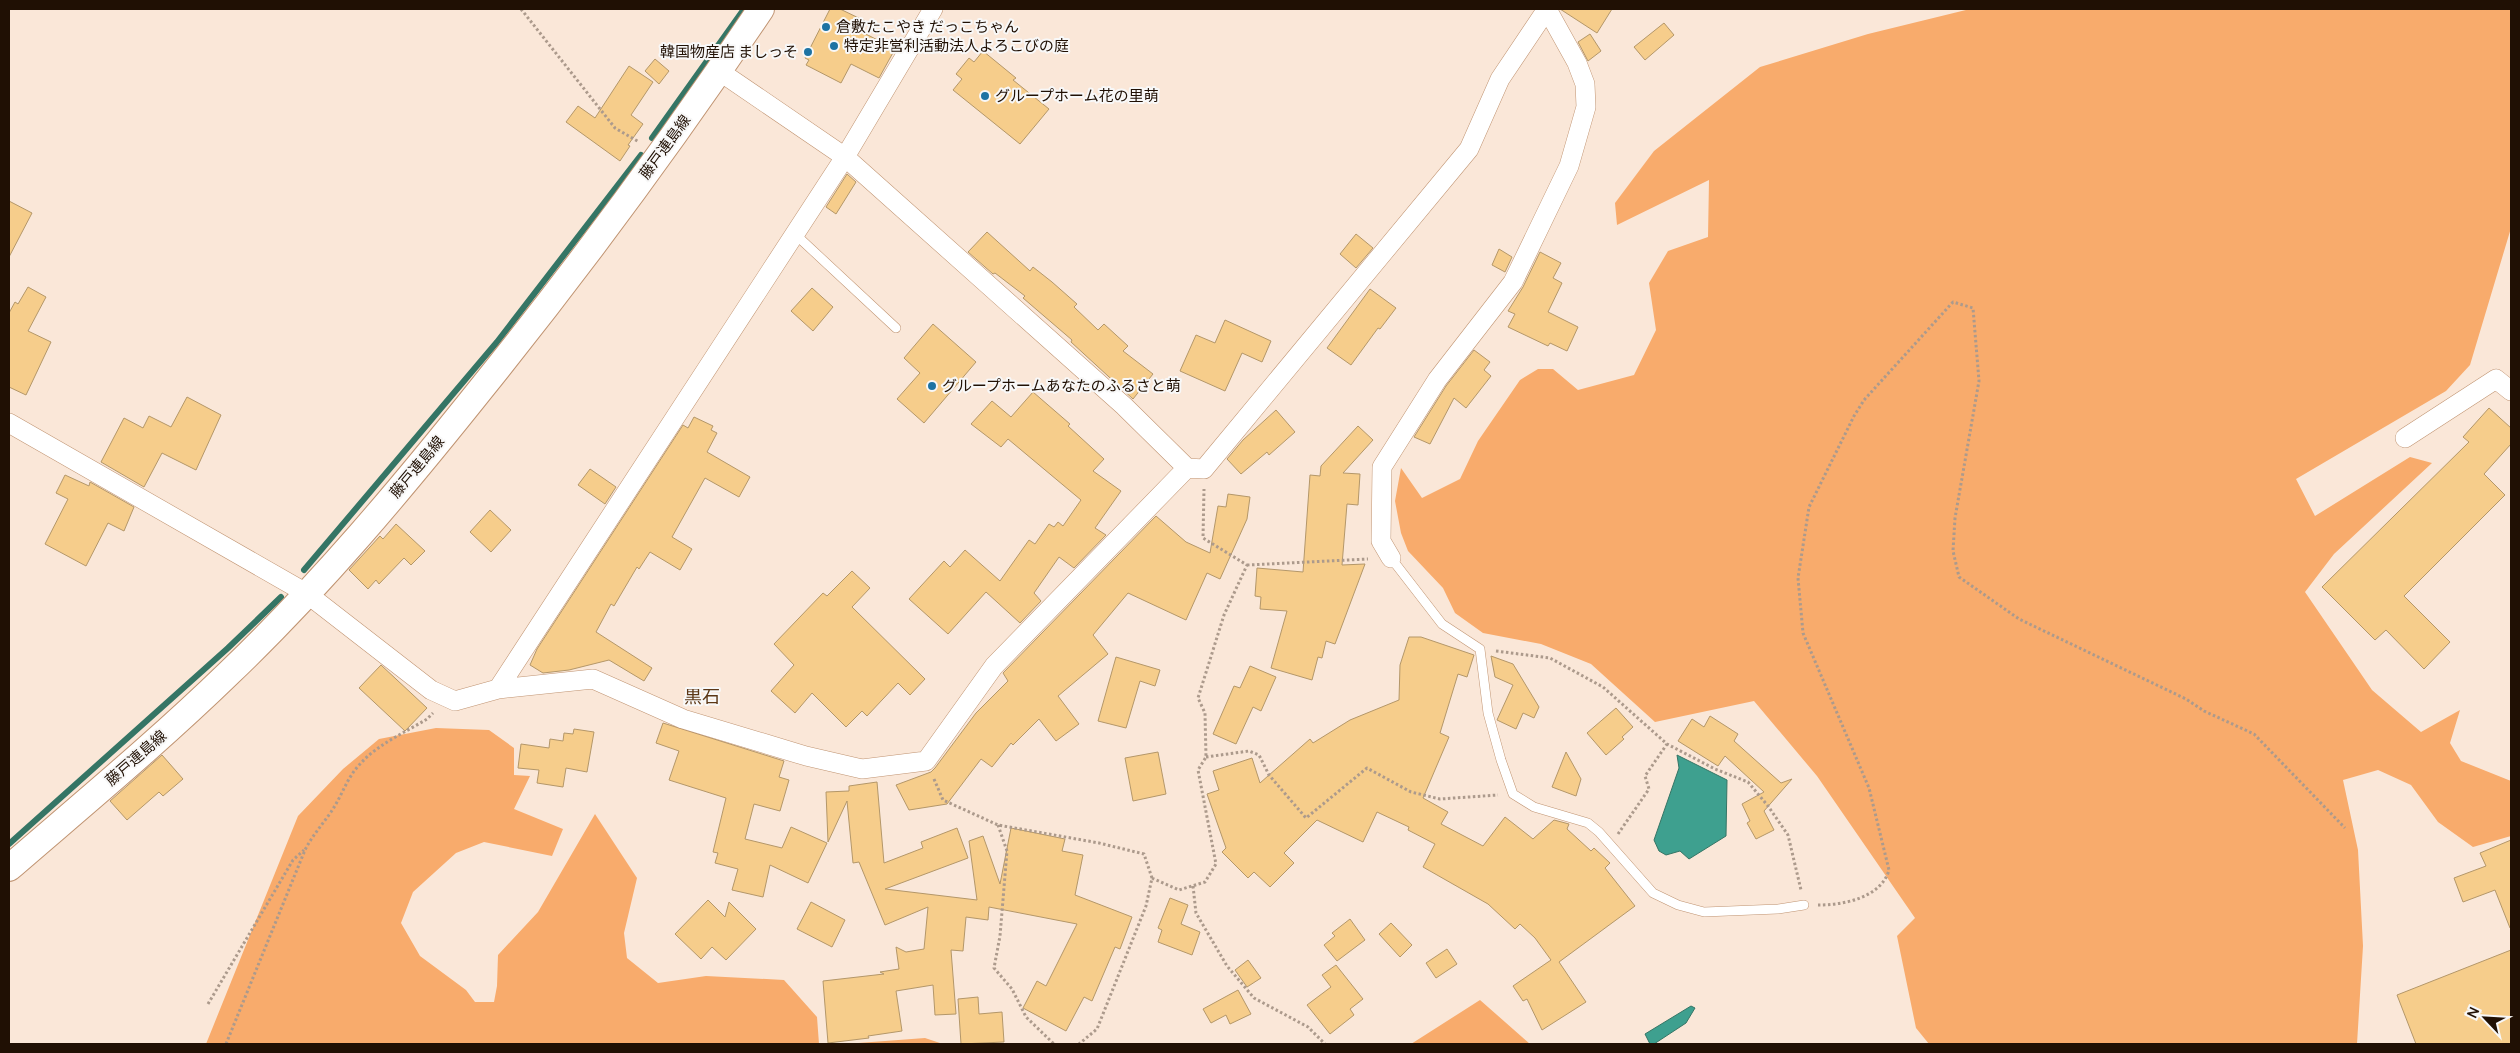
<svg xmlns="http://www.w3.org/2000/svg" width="2520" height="1053" viewBox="0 0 2520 1053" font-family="Manrope,'Noto Sans JP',sans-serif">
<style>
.green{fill:#f8ab6c}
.water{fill:#3ea08f;stroke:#357565}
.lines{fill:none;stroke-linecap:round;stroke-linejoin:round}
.stream{stroke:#357565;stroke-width:6}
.building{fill:#f6cd8b;stroke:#b49769}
.service-casing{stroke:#c09472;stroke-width:10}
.minor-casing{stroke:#c09472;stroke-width:20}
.secondary-casing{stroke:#c09472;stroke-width:28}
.path{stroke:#ac9a8c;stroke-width:3;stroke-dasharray:2.5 2.5;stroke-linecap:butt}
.service{stroke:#fff;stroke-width:9}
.minor{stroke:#fff;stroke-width:19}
.secondary{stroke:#fff;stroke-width:26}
.poi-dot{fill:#1d73a3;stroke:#f8f8f8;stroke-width:2}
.labels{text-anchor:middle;stroke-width:4;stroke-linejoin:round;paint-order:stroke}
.poi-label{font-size:15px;fill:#201004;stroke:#f8f8f8;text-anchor:start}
.street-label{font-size:15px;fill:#201004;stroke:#f8f8f8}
.quarter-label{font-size:18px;fill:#5c3715;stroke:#f8f8f8}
</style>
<rect width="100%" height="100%" fill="#fae7d8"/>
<!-- green -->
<path class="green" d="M1970 9H2511V228L2470 365 2446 391 2296 479 2315 516 2410 457 2432 463 2334 554 2305 592 2372 690 2421 732 2460 710 2450 743 2461 761 2511 781V836L2473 847 2438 822 2411 785 2378 770 2343 780 2358 850 2363 946 2357 1044H1929L1916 1028 1897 936 1915 918 1817 776 1754 701 1655 722 1591 664 1541 644 1483 633 1455 613 1443 588 1408 551 1401 533 1395 501 1401 468 1422 498 1460 479 1478 441 1520 380 1538 369H1553L1578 390 1634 375 1656 330 1649 283 1668 251 1708 237 1709 180 1617 225 1615 203 1654 151 1760 67 1868 34Z
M436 728 489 730 514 748V775L530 776 514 809 563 829 552 856 484 842 456 853 413 892 401 923 420 956 466 990 475 1002H494L497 986 498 955 538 912 595 814 637 878 624 933 627 958 658 983 706 976 784 980 817 1017 819 1044H206L298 816 343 769 379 739Z
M1480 1000 1530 1044H1411Z
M925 1038 943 1044H845Z"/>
<!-- water -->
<path class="water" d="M1677 755 1727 780 1726 836 1689 859 1680 851 1666 855 1659 851 1654 840 1679 768Z
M1691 1006 1695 1008 1686 1023 1654 1044H1650L1645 1034Z"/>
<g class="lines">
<!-- stream -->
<path class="stream" d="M652 138 744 9
M304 570 497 342 641 155
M9 844 228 648 281 597"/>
</g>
<!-- building -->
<path class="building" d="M830 9H840L865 21 860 31 895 49 879 78 851 64 841 83 806 65 809 60 805 58Z
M1560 9H1612L1597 33Z
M1664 23 1674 35 1645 60 1634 47Z
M1590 34 1601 51 1588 61 1578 42Z
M983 51 1016 78 1013 80 1049 109 1020 144 953 90 962 79 956 74 969 58 974 62Z
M655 59 669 71 659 84 645 71Z
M629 66 653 82 631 115 643 124 628 145 630 146 620 161 566 122 578 106 595 118Z
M847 174 856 182 836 214 826 207Z
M9 201 32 213 9 257Z
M987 232 1030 271 1033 267 1052 282 1077 304 1074 307 1098 330 1104 324 1128 346 1123 351 1153 374 1133 399 1071 342 1072 340 1023 298 1025 296 995 273 993 274 968 252Z
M1356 234 1373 248 1356 268 1340 254Z
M1499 249 1512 257 1505 272 1492 265Z
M1540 252 1561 263 1553 278 1562 283 1548 312 1578 327 1567 351 1550 343 1548 346 1508 327 1515 314 1508 311 1523 287Z
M28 287 46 297 28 331 51 342 26 395 9 387V313L15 302 18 304Z
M812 288 833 307 813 331 791 311Z
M1370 289 1396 308 1380 329 1378 328 1351 365 1327 348Z
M1225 320 1271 341 1262 362 1242 353 1225 391 1180 371 1196 335 1215 343Z
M933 324 976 362 924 423 897 399 920 373 904 358Z
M1474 350 1490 362 1484 370 1491 376 1466 408 1454 398 1430 444 1414 437 1446 386Z
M1033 392 1070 424 1068 426 1104 459 1093 471 1121 491 1095 528 1106 535 1074 568 1059 557 1034 593 1041 601 1020 623 986 592 948 634 909 599 944 561 950 567 965 550 1000 581 1029 540 1035 544 1049 524 1054 527 1058 522 1063 526 1081 500 1008 439 1001 447 971 424 992 401 1011 417Z
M187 397 221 415 196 470 162 453 144 487 101 462 124 418 143 428 149 416 171 427Z
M2489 408 2511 428V444L2484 474 2505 495 2404 596 2450 642 2424 669 2386 630 2375 640 2322 587 2469 442 2463 437Z
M1276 410 1295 432 1269 455 1267 452 1241 474 1227 459 1243 440Z
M694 417 713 426 711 430 717 433 707 452 750 477 739 497 705 478 672 537 692 549 680 570 650 552 639 569 637 567 614 606 611 604 596 632 652 668 644 681 609 660 569 670 543 673 530 665 537 649 683 425 688 428Z
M1358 426 1373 440 1343 473 1360 474 1358 505 1347 504 1342 565 1365 564 1335 644 1326 641 1322 658 1318 657 1312 680 1271 668 1287 611 1260 609 1261 597 1255 596 1257 568 1303 572 1310 475 1320 476 1321 466Z
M590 469 616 487 605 504 578 485Z
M65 475 89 486 90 482 134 507 124 531 108 523 86 566 45 544 68 499 56 493Z
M1228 494 1250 497 1247 519 1220 579 1207 573 1186 620 1128 593 1093 635 1108 654 1058 696 1079 724 1056 741 1039 719 1013 745 1011 743 992 767 981 759 947 804 909 810 896 785 931 772 935 768 976 713 1008 681 1003 673 1156 516 1186 542 1210 553 1218 506 1226 507Z
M490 510 511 530 491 552 470 532Z
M396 524 425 551 411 565 404 558 379 584 376 580 368 589 349 570 380 536 383 539Z
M852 571 870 588 852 607 925 679 910 695 898 683 867 716 862 711 846 727 812 693 795 713 771 691 794 665 774 644 823 593 827 596Z
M1409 637H1421L1474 655 1467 677 1458 674 1440 733 1449 737 1423 798 1448 812 1441 824 1483 846 1505 817 1533 839 1554 820 1569 824 1567 829 1591 851 1594 848 1610 863 1605 868 1635 906 1559 962 1586 1002 1542 1030 1527 999 1523 1001 1513 986 1551 960 1535 938 1520 924 1515 929 1488 904 1423 867 1435 844 1408 830 1409 827 1377 812 1363 842 1317 820 1284 853 1294 863 1270 887 1254 872 1248 878 1222 852 1226 848 1207 794 1219 790 1213 771 1252 758 1260 783 1310 739 1313 743 1350 720 1399 700 1400 665Z
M1491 656 1513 664 1539 707 1534 718 1523 713 1516 729 1497 720 1513 685 1495 677Z
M1116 657 1160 670 1155 686 1140 681 1126 728 1098 721Z
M381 665 427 708 405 731 359 688Z
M1250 666 1276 677 1261 711 1253 707 1236 744 1213 734 1234 686 1240 688Z
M1616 708 1633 727 1622 737 1624 739 1606 755 1587 733Z
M1710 716 1738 734 1734 741 1781 783 1792 779 1764 811 1774 830 1756 839 1747 823 1750 821 1742 804 1764 792 1725 756 1718 766 1678 741 1692 719 1704 727Z
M663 723 784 761 779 777 789 780 780 811 754 804 745 839 782 848 791 827 827 843 808 883 770 865 763 897 732 890 738 869 715 863 718 853 713 852 726 798 669 780 679 751 656 743Z
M574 729 594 732 587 772 566 768 563 787 537 783 539 770 518 768 521 744 549 748 550 739 563 741 564 733 573 734Z
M1158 752 1166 794 1133 801 1125 758Z
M1566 752 1581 779 1576 796 1552 787Z
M162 755 183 779 163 796 159 792 127 820 110 801Z
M877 782 884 863 923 848 921 842 957 828 968 858 885 889 977 900 969 841 983 836 1000 884 1011 828 1065 839 1062 851 1083 855 1075 895 1132 917 1120 949 1115 947 1092 1001 1084 997 1066 1031 1023 1008 1037 981 1046 986 1077 924 989 907 988 920 966 917 963 951 951 950 956 1014 935 1015 933 985 896 991 902 1031 868 1036 869 1038 828 1043 823 981 884 974 880 972 899 969 896 947 906 952 924 949 928 907 885 925 859 862 853 863 847 801 828 842 826 792 849 791V786Z
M2511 840V927L2510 928 2495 890 2463 902 2454 878 2486 866 2480 853Z
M1170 898 1188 905 1181 924 1200 932 1192 955 1158 942 1162 930 1158 928Z
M708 900 725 917 729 902 756 929 726 960 712 947 701 959 675 934Z
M811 902 845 920 832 947 797 929Z
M1350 919 1365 940 1337 961 1324 945 1335 936 1332 933Z
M1391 923 1412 945 1400 957 1379 934Z
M1447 949 1457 964 1436 978 1426 963Z
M2511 950V1044H2416L2397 995Z
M1248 960 1261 978 1247 987 1235 970Z
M1336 965 1363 999 1350 1009 1354 1015 1330 1034 1307 1005 1331 987 1322 975Z
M1238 990 1251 1014 1230 1024 1226 1015 1211 1023 1203 1009Z
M978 997 979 1014 1002 1012 1004 1042 961 1044 958 999Z"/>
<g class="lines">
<defs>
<path id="service" d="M795 234 896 328
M1391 558 1442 624 1480 649 1488 713 1501 760 1513 794 1534 807 1588 823 1599 832 1653 893 1678 905 1704 912 1778 909 1804 905"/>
<path id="minor" d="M719 71 845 157 1124 406 1187 468 1204 469 1469 149 1500 79 1547 9
M9 423 306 593 431 690 455 701 498 689 593 679 683 719 806 756 862 769 926 761 994 666 1187 468
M2405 438 2496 379 2511 391
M1391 558 1381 541 1382 467 1437 380 1513 282 1569 166 1586 107 1585 84 1577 63 1547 9
M498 689 845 157 933 9"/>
<path id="secondary" d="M9 868C83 804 159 741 229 673 320 586 402 488 481 389 580 266 673 140 761 9"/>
</defs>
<!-- service casing -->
<use href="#service" class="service-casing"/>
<!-- minor casing -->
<use href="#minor" class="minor-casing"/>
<!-- secondary casing -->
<use href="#secondary" class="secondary-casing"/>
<!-- path -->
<path class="path" d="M521 9 615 128 639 142
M1247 565 1368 559
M1496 651 1550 658 1603 687 1667 744 1715 769 1748 782 1768 806 1788 835 1801 890
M1206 757 1249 751 1259 755 1269 775 1306 818 1367 768 1411 792 1440 799 1498 795
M934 779 943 800 998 825 1099 843 1144 854 1152 878 1146 906 1097 1029 1079 1044
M998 825 1007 851 1000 936 994 968 1012 989 1026 1017 1054 1044
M1618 834 1649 789 1645 776 1667 744
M1152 878 1179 890 1205 882 1216 864 1198 770 1206 757 1205 713 1198 698 1224 615 1247 565 1203 538 1204 489
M1193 886 1196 913 1227 966 1254 998 1308 1027 1325 1044
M1818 905C1843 905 1881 898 1889 870L1869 788 1803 633 1798 578 1809 507 1854 416 1864 400 1953 302 1973 308 1979 381 1955 518 1953 551 1959 577 2019 619 2186 699 2204 711 2254 734 2345 828
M208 1004 293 860 304 850
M226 1044 305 850C312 836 322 825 331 812 342 796 347 777 361 763 378 744 406 732 427 719L433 713"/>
<!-- service -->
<use href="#service" class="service"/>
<!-- minor -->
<use href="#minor" class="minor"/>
<!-- secondary -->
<use href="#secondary" class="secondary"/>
</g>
<!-- markers -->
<g class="poi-dot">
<circle cx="826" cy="27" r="5"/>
<circle cx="834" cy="46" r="5"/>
<circle cx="808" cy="52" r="5"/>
<circle cx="985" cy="96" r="5"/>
<circle cx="932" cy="386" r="5"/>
</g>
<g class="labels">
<!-- poi labels -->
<g class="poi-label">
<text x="836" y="32">倉敷たこやき だっこちゃん</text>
<text x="844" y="51">特定非営利活動法人よろこびの庭</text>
<text x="798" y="57" text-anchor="end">韓国物産店 ましっそ</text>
<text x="995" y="101">グループホーム花の里萌</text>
<text x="942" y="391">グループホームあなたのふるさと萌</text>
</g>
<!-- street labels -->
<g class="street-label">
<text transform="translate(665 147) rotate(-54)" y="5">藤戸連島線</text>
<text transform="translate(417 467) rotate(-50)" y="5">藤戸連島線</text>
<text transform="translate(136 758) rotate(-41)" y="5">藤戸連島線</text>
</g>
<!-- quarter labels -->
<g class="quarter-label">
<text x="702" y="703">黒石</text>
</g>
</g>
<!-- border -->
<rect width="2520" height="1053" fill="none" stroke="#201004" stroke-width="20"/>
<!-- north arrow -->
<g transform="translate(2485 1018) rotate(295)" stroke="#f8f8f8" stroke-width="4" paint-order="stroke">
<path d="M0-4L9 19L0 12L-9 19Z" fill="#201004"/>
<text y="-8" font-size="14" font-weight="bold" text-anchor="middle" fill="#201004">N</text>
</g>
</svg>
